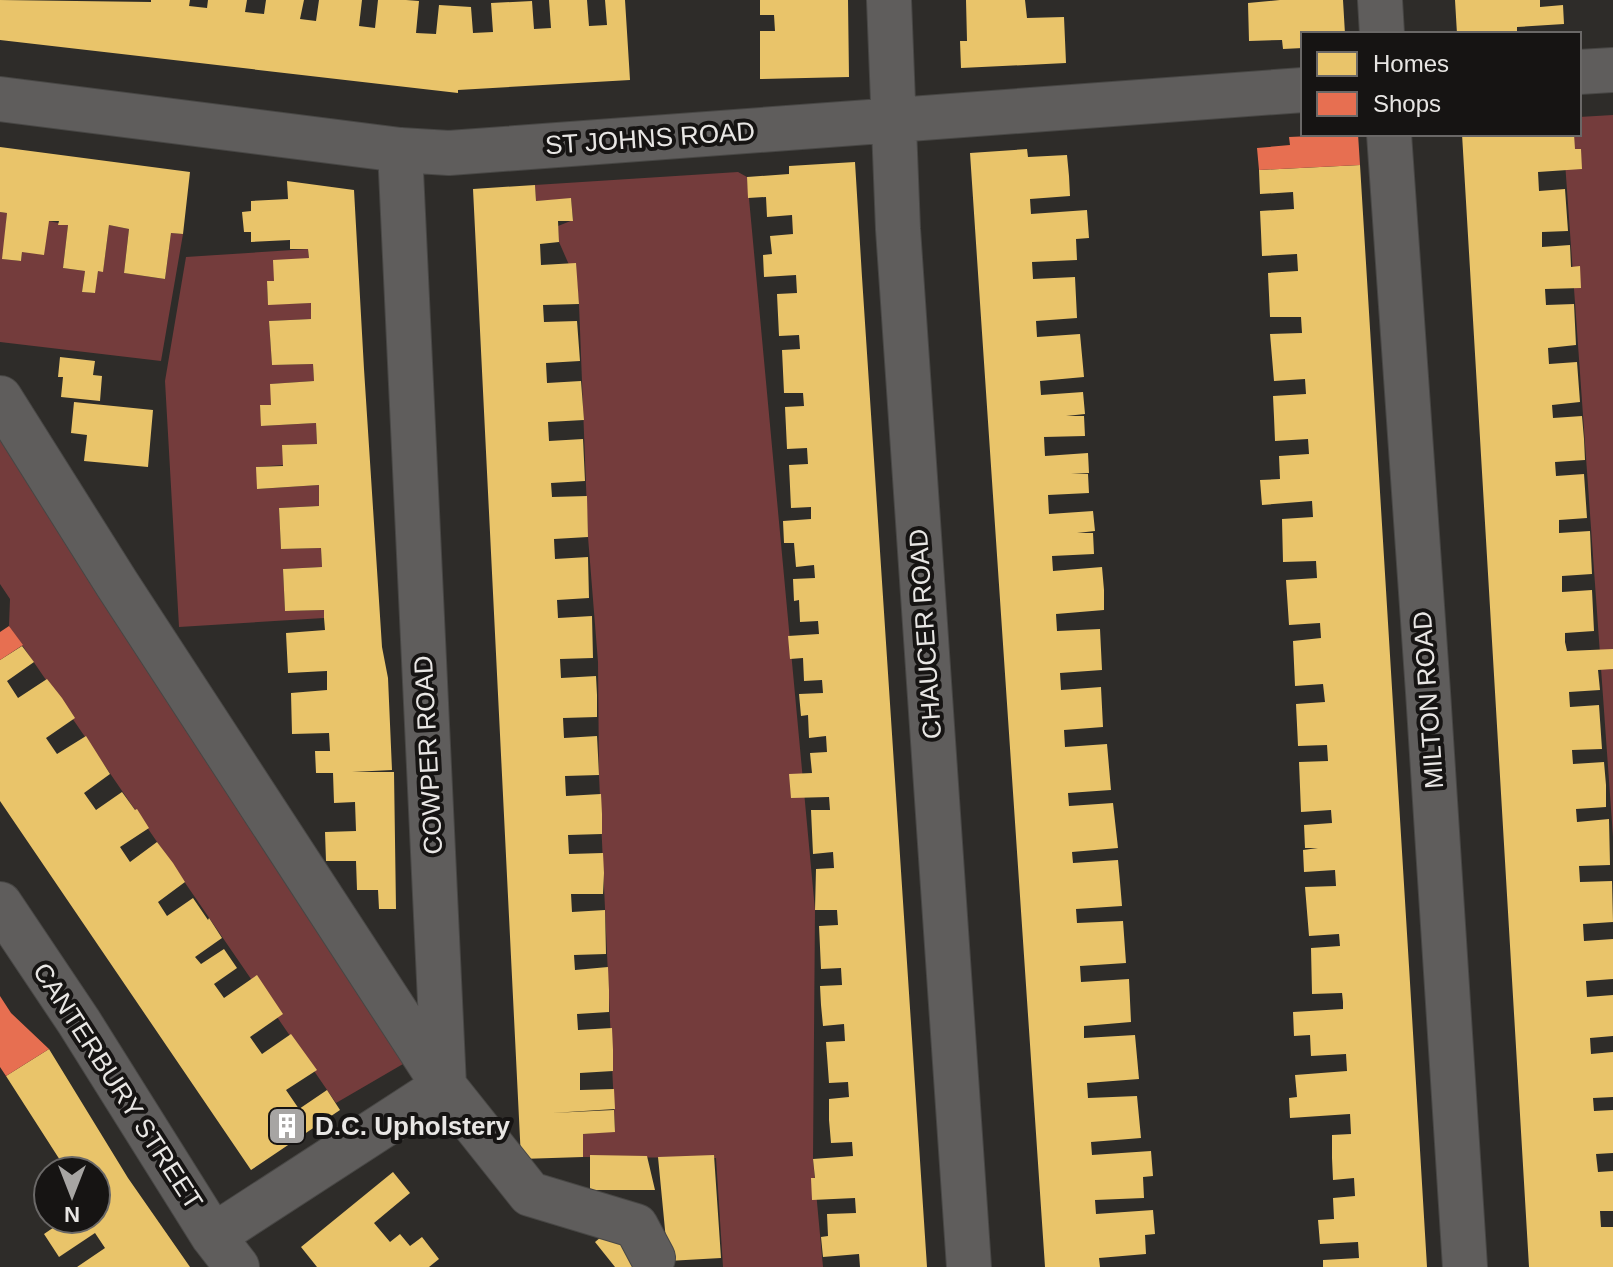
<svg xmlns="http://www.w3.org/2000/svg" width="1613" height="1267" viewBox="0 0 1613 1267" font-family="Arial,sans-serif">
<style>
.green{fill:#743c3c}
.homes{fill:#e9c46a}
.shops{fill:#e76f51}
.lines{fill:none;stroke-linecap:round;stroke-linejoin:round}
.minor-casing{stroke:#484745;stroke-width:46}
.minor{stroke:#5f5d5c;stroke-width:44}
.labels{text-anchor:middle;stroke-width:8;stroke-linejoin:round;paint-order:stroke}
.street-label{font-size:26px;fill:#e8e6e4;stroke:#161413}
.poi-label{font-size:26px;font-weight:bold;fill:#e8e6e4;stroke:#161413;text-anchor:start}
</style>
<rect width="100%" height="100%" fill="#2e2c29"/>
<!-- green -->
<path class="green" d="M1613 115V837L1563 134H1579V117Z
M738 172 747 177 815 910 813 1159 823 1267H723L716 1158 583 1157V1134L615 1131 599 775 598 662 588 537 579 304 577 283 559 242 558 226 573 220 571 199 536 201 535 185Z
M0 212 7 213 3 259 21 261 22 252 49 221 68 225 63 268 85 271 82 292 94 293 98 271H103L109 225 129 229 124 273 165 279 171 233 183 234 161 361 0 342Z
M308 249 309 258 274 281 267 282 268 304 311 303V319L269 321 272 365 313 364 314 381 271 384V405L260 406 262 426 316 423 317 444 283 445V465L257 467 258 489 319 485V506L279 508 281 549 321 548 322 567 283 569 285 611 324 610V618L179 627 165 381 186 257Z
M0 412 69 515 403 1064 336 1103 9 626 10 599 0 584Z"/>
<!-- homes -->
<path class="homes" d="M0 0 151 2V0H190L189 6 207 8 208 0H247L245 12 264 14 266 0H304L300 19 316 21 319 0H362L359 26 375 28 378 0H406L419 1 416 33 436 34 439 5 471 7 473 33 493 32 491 3 532 1 534 29 551 28 549 0H587L589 26 607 25 605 0H625L630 80 458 90V93L0 40Z
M760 0H848L849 77 760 79V31H775L774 15H760Z
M966 0H1025L1027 18 1064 17 1066 63 961 68 960 41H967Z
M1280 0H1343L1345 34H1303V48L1283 49 1282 40 1249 41 1248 3Z
M1455 0H1540V7L1563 5 1564 24 1517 27V34H1457Z
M1462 134H1574L1575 149H1581L1582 169 1538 172 1539 191 1565 189 1568 231 1542 232V247L1570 245 1571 267 1580 266 1581 288 1545 289 1546 305 1574 304 1576 345 1548 348 1549 364 1577 362 1580 402 1552 405 1553 418 1582 416 1584 439 1585 460 1555 462 1556 476 1584 474 1587 518 1559 520V533L1590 531 1591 554 1592 574 1562 576V592L1592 590 1594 631 1565 633V642L1567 651 1613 649V669L1598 670 1600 690 1569 692 1570 707 1599 705 1602 749 1572 750 1573 764 1604 762 1606 785V807L1576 809 1577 822 1609 819 1610 865 1579 866 1580 882 1612 881 1613 922 1583 924 1584 941 1613 939V979L1586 981 1587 997 1613 995V1036L1590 1038 1591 1054 1613 1052V1097L1593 1098 1594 1111 1613 1110V1153L1596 1154 1598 1172 1613 1171V1211H1600L1601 1227H1613V1267H1529Z
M0 147 190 172 183 234 171 233 165 279 124 273 129 229 109 225 103 272 98 271 95 293 82 292 85 271 63 268 68 225H58L59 221H49L44 255 22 252 21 261 2 259 7 213 0 212Z
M1027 149 1028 157 1067 155 1069 176 1070 196 1030 199 1031 214 1087 210 1089 238 1076 239 1077 260 1032 262 1033 279 1075 277 1077 318 1036 321 1037 337 1080 334 1084 377 1040 381 1041 395 1083 392 1085 414 1066 416H1084L1085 436 1044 437 1045 456 1088 453 1089 473 1071 474H1088L1089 493 1048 495 1049 514 1093 511 1095 531 1077 533H1093L1094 554 1052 556 1053 571 1102 567 1104 590V610L1056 614 1057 631 1100 629 1102 670 1060 673 1061 690 1101 687 1103 727 1064 730 1065 747 1107 744 1111 790 1068 793 1069 806 1113 803 1118 848 1072 852 1073 863 1118 860 1120 882 1122 906 1076 909 1077 923 1123 921 1126 963 1080 966 1081 982 1129 979 1131 1022 1084 1026V1038L1135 1035 1139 1079 1087 1083 1088 1098 1137 1096 1141 1138 1091 1142 1092 1155 1151 1151 1153 1176 1143 1177 1144 1198 1095 1200 1096 1214 1153 1210 1155 1234 1145 1235 1146 1254 1099 1258 1100 1267H1045L980 303 970 153Z
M855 162 862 277 927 1267H860L859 1254 823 1257 821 1237 828 1236 827 1214 856 1213 855 1198 812 1200 811 1178H815L813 1159 853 1156 852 1142 831 1143 829 1120V1099L849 1097 848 1082 829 1083 826 1042 845 1041 844 1024 823 1026 821 1005 820 986 842 985 841 968 821 969 819 926 838 925 837 910H815L816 869 834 868 833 852 813 854 811 810H830L829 797 791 798 789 774 812 773 810 753 827 752 826 736 809 738 808 715 801 716 799 694 823 693 822 680 804 681 803 658 790 659 788 636 819 634 818 621 800 622 799 600 794 601 793 579 815 578 814 565 796 567 794 543H784L783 521 811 519V507L791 508 789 465 808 464 807 448 787 449 785 407 804 406 803 393H784L782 350 800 349 799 335 779 336 777 294 797 293 796 275 764 277 763 255 772 254 770 236 793 234 792 215 767 217 766 197 748 198 747 177 789 174V166Z
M1360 165 1409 966 1427 1267H1323V1260L1359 1258 1358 1242 1320 1244 1318 1220 1334 1219 1333 1198 1355 1196 1354 1178 1333 1180 1332 1158V1135L1351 1134 1350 1114 1290 1118 1289 1098 1297 1097 1295 1075 1347 1071 1346 1054 1311 1056 1310 1035 1294 1036 1293 1012 1343 1009V1002L1342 993 1312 994 1311 948 1340 946 1339 934 1309 936 1305 887 1336 886 1335 870 1304 872 1303 850 1318 848H1305L1304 825 1332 823 1331 810 1301 812 1299 762 1328 761 1327 745 1298 746 1296 704 1325 702 1323 684 1295 686 1293 641 1321 638 1320 623 1289 625 1286 580 1317 578 1316 561 1283 562 1282 519 1313 517 1312 501 1262 505 1260 480 1280 479 1279 456 1309 454 1308 439 1275 441 1274 417 1273 396 1306 394 1305 379 1274 381 1270 334 1302 333 1301 317H1270L1268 273 1298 271 1297 254 1262 256 1261 232 1260 211 1294 209 1293 192 1260 194 1259 170Z
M287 181 354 190 364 369 382 647 388 678 392 770 352 772H394L396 909H379L378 890H357L356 861H326L325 832 356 831 355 802 334 803 333 773H316L315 751H330L329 733 292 734 291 693 327 690V671L288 673 286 633 325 630 324 618V610L285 611 283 569 322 567 321 548 281 549 279 508 319 506V485L257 489 256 467 283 466 282 445 317 444 316 423 261 426 260 405H271L270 384 314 381 313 364 272 365 269 321 311 319V303L268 305 267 281H274L273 260 309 258 308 249H290V240L251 242V232H244L242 212 251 211V201L288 199Z
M535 185 536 201 571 198 573 221H558L559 242 540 244 541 265 576 263 579 304 543 305 544 322 577 321 580 361 546 363 547 383 581 381 584 420 548 422 549 441 583 439 585 481 551 483 552 497 587 496 588 537 554 539 555 559 588 557 589 598 557 600 558 618 592 616 593 658 560 659 561 678 596 676 597 695V717L563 718 564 738 597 736 598 755 599 775 565 776 566 796 601 794 602 814V834L568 835 569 854 603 853 604 873 603 894H571L572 912 605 910 606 954 574 955 575 970 608 967 609 990V1012L577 1014 578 1030 612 1028 613 1050V1071L580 1073V1090L614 1089 615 1109 552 1113 614 1110 615 1132 583 1134V1157L521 1159 473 189Z
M60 357 95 361 93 375 102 376 100 401 61 397 63 377H58Z
M74 402 153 410 148 467 84 461 87 435 71 433Z
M22 646 34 662 7 681 18 698 47 679 62 698 75 718 46 738 57 754 86 736 110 774 84 793 96 810 122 792 135 810 137 809 149 828 120 847 130 862 157 842 173 863 185 882 158 902 167 916 193 898 208 920 209 918 222 938 195 957 201 964 224 949 237 968 214 984 224 998 257 975 283 1014 250 1037 262 1054 291 1034 317 1070 286 1090 299 1109 327 1090 340 1110 251 1170 0 801V660Z
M49 1049 128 1178 190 1267H77L105 1248 95 1233 59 1257 44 1234 66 1219H96V1171H67L6 1076Z
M590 1155 647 1156 655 1190H590Z
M714 1155 721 1258 668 1261 658 1157Z
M393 1172 410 1193 374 1223 390 1242 400 1234 410 1246 422 1237 439 1259 429 1267H317L301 1247Z
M612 1228 644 1267H615L595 1242Z"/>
<!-- shops -->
<path class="shops" d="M1358 134 1360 165 1259 170 1257 148 1290 145 1289 137Z
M9 626 23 645 0 660V632Z
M0 996 11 1013 49 1049 6 1076 0 1067Z"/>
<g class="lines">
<defs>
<path id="minor" d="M889 0 898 229 969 1267
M1380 0 1382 34
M1579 72 1613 70
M0 99 400 150 449 153 1303 90
M1389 134 1428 692 1465 1267
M0 398 117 584 444 1086 530 1194 636 1226 653 1258
M0 904 79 1022 213 1236 237 1267
M213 1236 444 1086 400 150"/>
</defs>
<!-- minor casing -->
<use href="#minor" class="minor-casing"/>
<!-- minor -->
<use href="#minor" class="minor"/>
</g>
<!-- icons -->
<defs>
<symbol id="building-square" viewBox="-11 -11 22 22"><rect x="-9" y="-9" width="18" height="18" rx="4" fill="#a7a5a3" stroke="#161413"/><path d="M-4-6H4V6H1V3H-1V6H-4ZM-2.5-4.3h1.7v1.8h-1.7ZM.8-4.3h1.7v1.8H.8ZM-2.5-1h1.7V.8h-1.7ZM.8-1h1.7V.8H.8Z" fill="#fff"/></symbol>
</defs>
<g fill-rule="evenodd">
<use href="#building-square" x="265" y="1104" width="44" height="44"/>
</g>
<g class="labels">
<!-- street labels -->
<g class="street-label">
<text transform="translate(650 138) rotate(-4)" y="9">ST JOHNS ROAD</text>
<text transform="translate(925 634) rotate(-94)" y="9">CHAUCER ROAD</text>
<text transform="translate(1428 700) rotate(-94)" y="9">MILTON ROAD</text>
<text transform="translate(428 755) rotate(-93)" y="9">COWPER ROAD</text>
<text transform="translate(118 1086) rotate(57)" y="9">CANTERBURY STREET</text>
</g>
<!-- poi labels -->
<g class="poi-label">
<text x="315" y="1135">D.C. Upholstery</text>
</g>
</g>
<!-- legend -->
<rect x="1301" y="32" width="280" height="104" fill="#161413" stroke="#6a6867" stroke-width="2"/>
<rect x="1317" y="52" width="40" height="24" fill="#e9c46a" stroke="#6a6867" stroke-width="2"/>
<text x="1373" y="72" font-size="24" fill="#e8e6e4">Homes</text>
<rect x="1317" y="92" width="40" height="24" fill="#e76f51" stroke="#6a6867" stroke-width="2"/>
<text x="1373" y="112" font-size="24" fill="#e8e6e4">Shops</text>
<!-- north arrow -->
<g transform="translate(72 1195) rotate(180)"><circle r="38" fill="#161413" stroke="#6a6867" stroke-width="2"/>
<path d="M0-6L14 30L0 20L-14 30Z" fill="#a7a5a3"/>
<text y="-12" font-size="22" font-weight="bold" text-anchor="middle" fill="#e8e6e4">N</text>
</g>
</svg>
